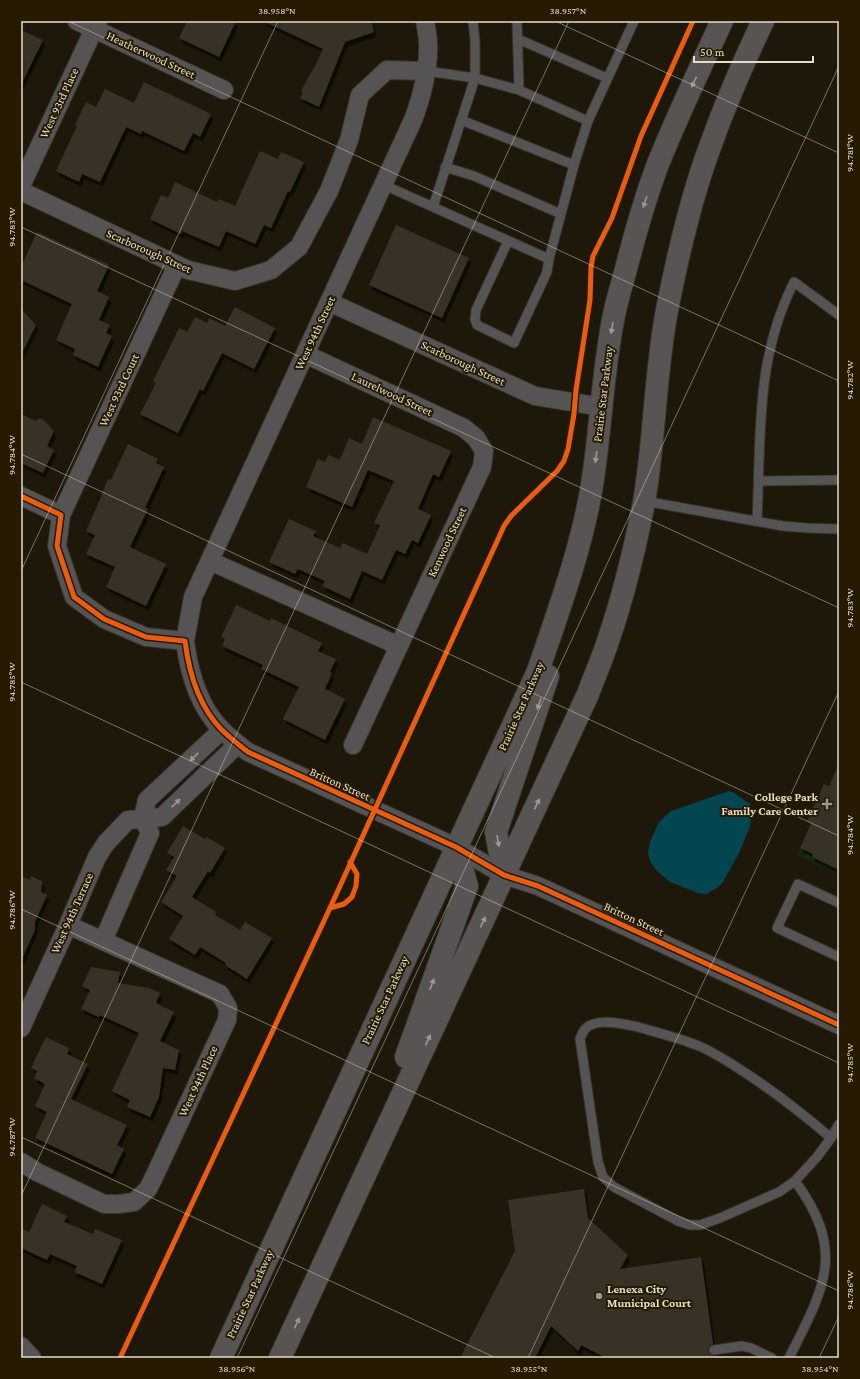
<svg xmlns="http://www.w3.org/2000/svg" width="860" height="1379" viewBox="0 0 860 1379" font-family="'Crimson Pro',serif">
<style>
.green{fill:#132b09}
.water{fill:#03464f}
.building{fill:#383028;filter:url(#shadow)}
.lines{fill:none;stroke-linecap:round;stroke-linejoin:round}
.lane-casing{stroke:#383327;stroke-width:11}
.street-casing{stroke:#383327;stroke-width:20}
.secondary-casing{stroke:#383327;stroke-width:24}
.lane{stroke:#555353;stroke-width:9}
.street{stroke:#555353;stroke-width:18}
.secondary{stroke:#595454;stroke-width:22}
.cycleway-casing{stroke:#261b02;stroke-width:8}
.cycleway{stroke:#e95d12;stroke-width:5}
.oneway{fill:#9e9890}
.oneway2{fill:#9c9890}
.ticks{fill:none;stroke:#e4ddcd;stroke-width:1;stroke-opacity:0.45}
.poi-dot{fill:#9f9889;stroke:#261b02;stroke-width:1.5}
.labels{text-anchor:middle;stroke-width:4;stroke-linejoin:round;paint-order:stroke}
.street-label{font-size:12px;fill:#e4ddcd;stroke:#261b02}
.poi-label{font-size:12px;font-weight:bold;fill:#e4ddcd;stroke:#261b02;text-anchor:end}
.neatline{fill:none;stroke:#e4ddcd;stroke-width:1.5}
.ticks-label{font-size:10px;text-anchor:middle;fill:#e4ddcd}
</style>
<defs>
<filter id="shadow"><feDropShadow dx="2.5" dy="4.5" stdDeviation="0" flood-color="#0009"/></filter>
</defs>
<rect width="100%" height="100%" fill="#1e180a"/>
<!-- green -->
<path class="green" d="M800 848 813 854 812 857 839 870V874L797 855Z"/>
<!-- water -->
<path class="water" d="M729 791 734 793 750 804 752 811 750 827 738 855 723 882 717 888 706 894 698 893 670 882 657 871 650 861 648 853 650 842 659 822 671 811Z"/>
<!-- building -->
<path class="building" d="M187 21H236L219 57 179 38Z
M263 21H371L374 32 345 42 319 107 300 98 303 93 301 91 311 72H312L323 49Z
M21 30 43 40 21 85Z
M144 82 211 114 200 137 193 133 184 151 142 131 141 134 126 127 100 182 82 174 79 182 56 171 77 126 75 125 86 102 96 107 105 89 134 103Z
M260 151 278 159 281 152 304 162 290 192 288 191 271 228 264 225 255 244 226 231 219 247 182 231 181 234 150 219 161 195 168 198 175 182 217 202 219 199 235 206Z
M396 225 469 258 442 318 369 285Z
M37 232 109 265 97 291 109 297 99 320 110 325 106 333 112 336 98 367 73 355 75 349 56 340 72 304 21 280V267Z
M235 307 275 328 254 369 222 353 203 391 200 389 178 433 140 414 156 383 153 381 179 328 187 332 195 317 207 323 209 318 225 326Z
M21 309 36 325 21 355Z
M21 414 36 421 39 418 45 421 54 431 47 446 54 450 43 473 21 463Z
M373 417 451 451 439 477 433 474 418 509 431 515 418 543 412 540 405 554 396 550 382 580 362 571 350 599 322 586 325 581 298 569 295 574 269 562 289 519 316 531 313 536 340 548 343 543 367 554 380 525 374 523 394 481 368 470 352 507 306 487 318 459 325 462 328 455 340 460 349 438 362 444Z
M128 444 158 459 156 463 164 467 145 508 148 509 130 547 166 564 146 606 106 587 115 567 86 554 95 535 86 531 102 495H101L108 479 111 480Z
M236 605 270 621 271 618 322 643 318 651 336 659 330 672 332 673 325 689 345 699 325 740 283 719 299 687 261 669 263 665 222 646 225 639 221 637Z
M839 764V870L812 857 813 854 800 848 811 823 807 821 824 784 829 786Z
M183 826 205 839 207 837 225 848 210 873 208 871 192 897 216 912 215 915 240 930 245 922 272 938 247 979 225 965 226 963 200 947 195 955 169 939 183 916 161 902 177 876 166 870 174 857 167 853Z
M21 876 30 880 31 876 42 881 41 892 47 895 35 922V930L21 961Z
M91 967 120 972 118 983 149 988 160 993 156 1003 174 1012 160 1041 179 1050 175 1070 163 1068 159 1097 150 1117 127 1107 130 1100 112 1091 139 1033 100 1015 99 1017 81 1009 90 990 82 986Z
M46 1037 69 1048 67 1054 88 1064 71 1099 127 1125 117 1145 124 1149 112 1174 35 1138 47 1112 35 1106 45 1084 34 1078 37 1071 31 1068Z
M584 1189 588 1218 628 1255 620 1269 701 1257 713 1344 709 1347 708 1351 711 1355 715 1356V1358H606L581 1345 578 1351 551 1326 535 1358H460L515 1251 508 1200Z
M42 1204 67 1216 64 1222 93 1234 95 1229 122 1240 102 1284 74 1272 77 1266 50 1254 47 1260 21 1248V1228L29 1232Z"/>
<g class="lines">
<defs>
<path id="lane" d="M517 21 519 90
M518 39 607 78
M426 71 475 78 519 90 588 121 634 21
M461 120 574 165
M445 167 474 176 561 214
M384 185 549 259 574 165 588 121
M433 207 475 78V41L473 21
M508 241 476 310 475 319 477 325 514 343 547 272 549 259
M759 481 839 480
M644 501 783 526 807 528 839 529
M757 521C761 437 755 359 794 282L839 315
M839 903 798 884 777 928 839 957
M831 1138C803 1114 775 1092 744 1072 729 1062 715 1053 699 1046 679 1038 658 1033 638 1027 624 1024 596 1017 585 1029 583 1032 581 1036 580 1039L598 1162 603 1177 614 1187 678 1221 690 1225H700L720 1218 779 1192 795 1181 817 1157 831 1138 839 1124
M714 1350 742 1346 751 1348 772 1358
M789 1358C824 1288 847 1252 795 1181"/>
<path id="street" d="M77 21 224 90
M21 186 94 29 98 21
M21 191 188 270 235 281 271 270 299 247 329 191 349 140 360 95 387 70 426 71
M329 302 535 396 602 407
M305 354 464 428 476 438 484 451 482 467 353 745
M21 496 61 515 57 546 74 597 104 619 146 637 185 641C189 673 199 707 222 730 230 738 239 745 248 752L456 847 504 875 538 886 839 1025
M61 515 177 265
M210 561 399 646
M185 641 193 597 413 120C422 96 429 69 428 43 428 36 426 28 425 21
M103 941 150 833 143 818 147 800 222 730
M21 1028 68 925 97 857 106 843 128 820 162 817 238 744
M21 1162 37 1172 104 1204H119L134 1202 148 1189 154 1177 227 1020 228 1008 220 994 68 925
M21 1346 32 1358"/>
<path id="secondary" d="M504 875 496 832 548 676
M406 1057 467 886 456 847
M221 1358 538 671C558 612 580 553 591 491 601 433 602 373 614 315 617 300 622 284 626 269 635 234 645 198 658 164 677 116 700 68 722 21
M280 1358 588 694C595 675 603 657 609 638 624 594 635 548 644 502 655 438 655 373 667 310 678 254 691 197 711 144 726 102 744 61 763 21"/>
</defs>
<!-- lane casing -->
<use href="#lane" class="lane-casing"/>
<!-- street casing -->
<use href="#street" class="street-casing"/>
<!-- secondary casing -->
<use href="#secondary" class="secondary-casing"/>
<!-- lane -->
<use href="#lane" class="lane"/>
<!-- street -->
<use href="#street" class="street"/>
<!-- secondary -->
<use href="#secondary" class="secondary"/>
<defs>
<path id="cycleway" d="M21 496 61 515 57 546 74 597 104 619 146 637 185 641C189 673 199 707 222 730 230 738 239 745 248 752L456 847 504 875 538 886 839 1025
M330 908 344 904 352 897 356 886 357 874 350 862
M120 1358 330 908 504 526 511 516 557 471 564 461 568 449 574 414 576 390 590 300 591 267 593 256 612 218 641 136 693 21"/>
</defs>
<!-- cycleway casing -->
<use href="#cycleway" class="cycleway-casing"/>
<!-- cycleway -->
<use href="#cycleway" class="cycleway"/>
</g>
<!-- one-way arrows -->
<defs><path id="oneway-solid" d="M-6-.8H1V-3.2L6.5 0L1 3.2V.8H-6Z"/></defs>
<g class="oneway">
<use href="#oneway-solid" transform="translate(694 82) rotate(115)"/>
<use href="#oneway-solid" transform="translate(645 202) rotate(108)"/>
<use href="#oneway-solid" transform="translate(612 328) rotate(99)"/>
<use href="#oneway-solid" transform="translate(596 457) rotate(98)"/>
<use href="#oneway-solid" transform="translate(539 704) rotate(109)"/>
<use href="#oneway-solid" transform="translate(537 804) rotate(-65)"/>
<use href="#oneway-solid" transform="translate(498 841) rotate(80)"/>
<use href="#oneway-solid" transform="translate(483 922) rotate(-65)"/>
<use href="#oneway-solid" transform="translate(432 984) rotate(-70)"/>
<use href="#oneway-solid" transform="translate(428 1040) rotate(-65)"/>
<use href="#oneway-solid" transform="translate(297 1323) rotate(-65)"/>
</g>
<g class="oneway2">
<use href="#oneway-solid" transform="translate(194 757) rotate(137)"/>
<use href="#oneway-solid" transform="translate(176 803) rotate(-44)"/>
</g>
<!-- ticks -->
<path class="ticks" d="M68 21 839 381M555 21 839 153M21 227 839 608M21 454 839 836M21 571 278 21M21 682 839 1063M21 909 839 1291M21 1137 496 1358M21 1196 569 21M237 1358 839 66M528 1358 839 691M819 1358 839 1316"/>
<!-- markers -->
<g class="poi-dot">
<path d="M825 798h4v4h4v4h-4v4h-4v-4h-4v-4h4z"/>
<circle cx="599" cy="1296" r="4"/>
</g>
<g class="labels">
<!-- street labels -->
<g class="street-label">
<text transform="translate(151 55) rotate(25)" y="4">Heatherwood Street</text>
<text transform="translate(59 103) rotate(-65)" y="4">West 93rd Place</text>
<text transform="translate(149 251) rotate(24)" y="4">Scarborough Street</text>
<text transform="translate(315 333) rotate(-65)" y="4">West 94th Street</text>
<text transform="translate(463 363) rotate(25)" y="4">Scarborough Street</text>
<text transform="translate(119 390) rotate(-65)" y="4">West 93rd Court</text>
<text transform="translate(392 394) rotate(25)" y="4">Laurelwood Street</text>
<text transform="translate(603 394) rotate(-83)" y="4">Prairie Star Parkway</text>
<text transform="translate(447 542) rotate(-65)" y="4">Kenwood Street</text>
<text transform="translate(521 706) rotate(-66)" y="4">Prairie Star Parkway</text>
<text transform="translate(340 784) rotate(24)" y="4">Britton Street</text>
<text transform="translate(72 913) rotate(-66)" y="4">West 94th Terrace</text>
<text transform="translate(634 919) rotate(25)" y="4">Britton Street</text>
<text transform="translate(385 1000) rotate(-65)" y="4">Prairie Star Parkway</text>
<text transform="translate(198 1081) rotate(-65)" y="4">West 94th Place</text>
<text transform="translate(250 1294) rotate(-65)" y="4">Prairie Star Parkway</text>
</g>
<!-- poi labels -->
<g class="poi-label">
<text x="818" y="801">College Park<tspan x="818" dy="14">Family Care Center</tspan></text>
<text x="607" y="1293" text-anchor="start">Lenexa City<tspan x="607" dy="14">Municipal Court</tspan></text>
</g>
</g>
<!-- border -->
<rect width="860" height="1379" fill="none" stroke="#261b02" stroke-width="44"/>
<!-- scale -->
<path d="M694 56v6h119v-6" fill="none" stroke="#e4ddcd" stroke-width="2"/>
<text x="700" y="56" font-size="12" fill="#e4ddcd" stroke="#261b02" stroke-width="3" paint-order="stroke">50 m</text>
<rect x="22" y="22" width="816" height="1335" class="neatline"/>
<g class="ticks-label">
<text x="277" y="14">38.958°N</text>
<text x="568" y="14">38.957°N</text>
<text transform="translate(849 153) rotate(-90)" y="4">94.781°W</text>
<text transform="translate(11 227) rotate(-90)" y="4">94.783°W</text>
<text transform="translate(849 380) rotate(-90)" y="4">94.782°W</text>
<text transform="translate(11 455) rotate(-90)" y="4">94.784°W</text>
<text transform="translate(849 608) rotate(-90)" y="4">94.783°W</text>
<text transform="translate(11 682) rotate(-90)" y="4">94.785°W</text>
<text transform="translate(849 835) rotate(-90)" y="4">94.784°W</text>
<text transform="translate(11 910) rotate(-90)" y="4">94.786°W</text>
<text transform="translate(849 1063) rotate(-90)" y="4">94.785°W</text>
<text transform="translate(11 1137) rotate(-90)" y="4">94.787°W</text>
<text transform="translate(849 1290) rotate(-90)" y="4">94.786°W</text>
<text x="237" y="1372">38.956°N</text>
<text x="529" y="1372">38.955°N</text>
<text x="820" y="1372">38.954°N</text>
</g>
</svg>
